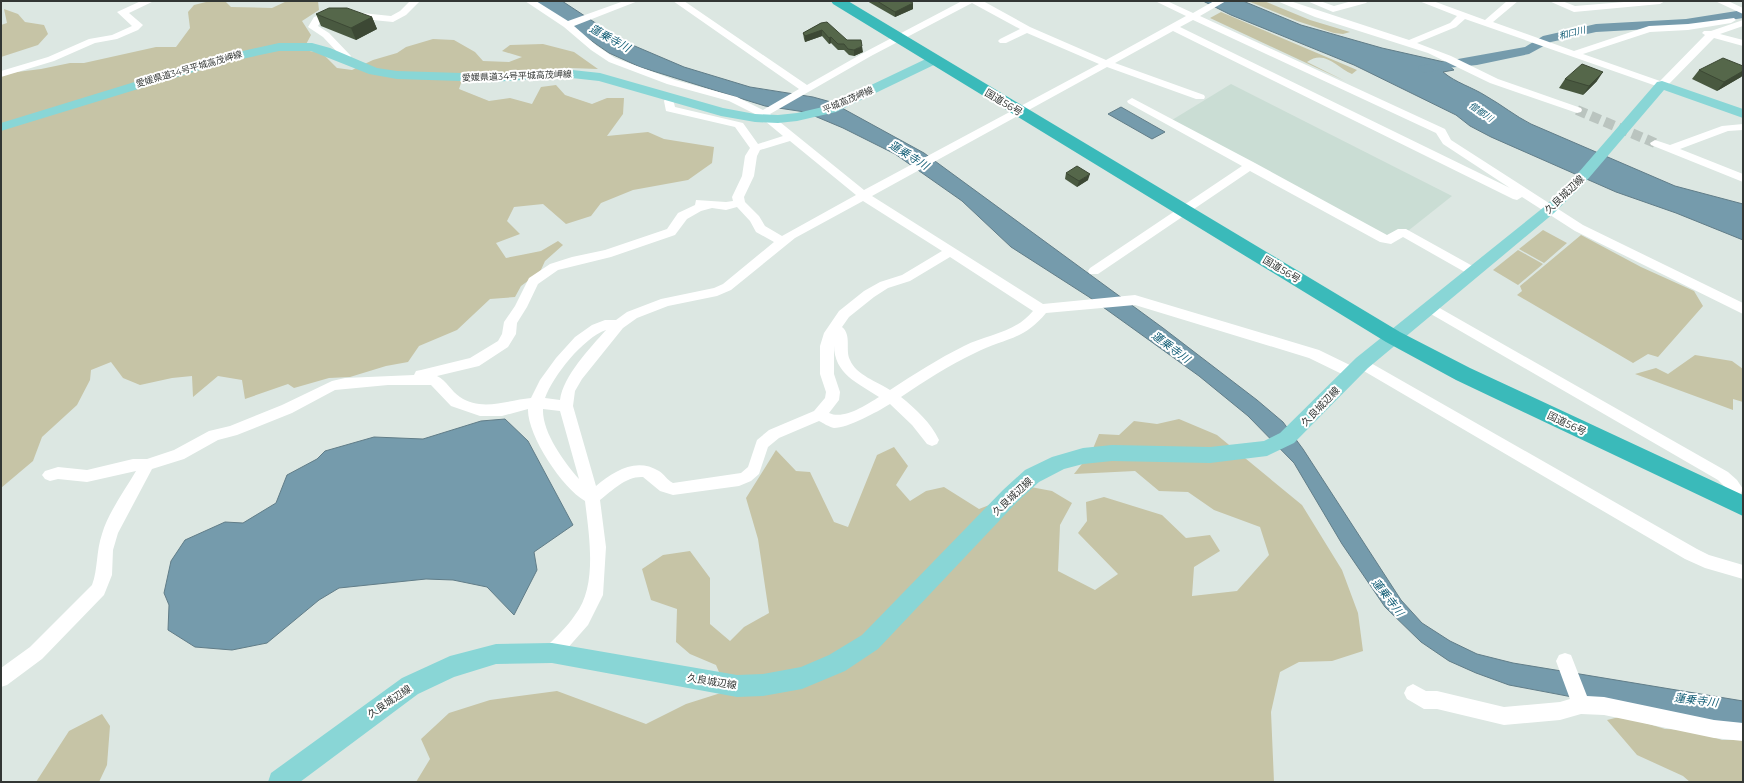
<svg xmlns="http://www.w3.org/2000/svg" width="1744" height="783" viewBox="0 0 1744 783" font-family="Montserrat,'Noto Sans JP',sans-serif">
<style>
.built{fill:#caddd4}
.green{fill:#c6c4a6}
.water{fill:#759bac;stroke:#617d88}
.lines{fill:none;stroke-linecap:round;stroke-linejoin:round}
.river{fill:#759bac;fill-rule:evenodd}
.minor-tunnel{stroke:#bac4bf;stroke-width:10;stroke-dasharray:10 5;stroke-linecap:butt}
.minor{fill:#fff;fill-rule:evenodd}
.major{fill:#89d6d6;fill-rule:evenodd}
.highway{fill:#3ababa;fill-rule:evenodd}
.wall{fill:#495940}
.shaded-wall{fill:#3c4834}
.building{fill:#55674a;stroke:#3c4834}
.labels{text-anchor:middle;stroke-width:4;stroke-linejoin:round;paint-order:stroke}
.far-water-label{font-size:9px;font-style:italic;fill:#135e76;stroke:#fff}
.far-street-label{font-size:9px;fill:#323634;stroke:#fff}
.street-label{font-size:10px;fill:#323634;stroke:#fff}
.water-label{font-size:11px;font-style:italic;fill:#135e76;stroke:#fff}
</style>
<rect width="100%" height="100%" fill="#dce7e2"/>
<!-- built -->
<path class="built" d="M1231 84 1452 196 1394 242 1172 120Z"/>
<!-- green -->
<path class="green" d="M210 1H225L231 7 272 8 287 1H318L319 10 302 21 311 35 303 50 322 53 337 68 352 70 373 60 397 53 406 47 433 39 454 40 475 52 483 61 509 62 522 57 502 51 510 45 543 44 574 52 598 69 570 68 513 73H478L461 83 459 89 489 101 510 98 532 104 541 87 556 85 565 95 592 104 607 98H624L623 114 607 136 648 132 664 139 714 147 712 163 688 180 633 190 601 203 591 216 566 224 543 204 514 207 507 221 520 234 496 243 506 258 541 251 558 241 563 245 545 261 540 272 521 286 515 297 490 299 457 330 419 346 408 362 386 366 350 377 329 378 294 388 288 384 245 399 242 380 218 376 193 397 192 376 172 378 140 385 123 378 111 362 91 370 90 380 77 405 42 437 33 461 1 488V74L41 69 70 63H84L156 47H176L190 28 188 12 194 5Z
M1248 1H1264L1310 20 1350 32 1343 34 1334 33 1297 21Z
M4 9 18 14 25 22 44 25 48 34 38 45 1 57V25L7 23Z
M1221 12 1357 70 1352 74C1337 68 1325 49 1307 62L1345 81 1210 18Z
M1543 230 1567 243 1544 263 1519 249Z
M1581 235 1641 267 1694 291 1703 306 1658 357 1648 354 1633 363 1517 295 1522 291 1520 286Z
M1518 250 1543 264 1518 285 1493 270Z
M1695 355 1732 361 1743 369V402L1733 399V410L1635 374 1656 368 1668 374Z
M1179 419 1217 435 1302 505 1342 570 1358 613 1363 651 1332 661 1299 662 1280 672 1271 712 1274 782H416L430 759 421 739 449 713 490 700 557 691 646 724 686 704 727 691 716 665 690 654 676 642 677 609 651 600 642 569 663 555 690 551 710 578V624L730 641 744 627 769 613 758 539 746 498 776 450 796 471 810 472 834 522 848 527 877 455 894 447 908 466 896 485 910 501 926 491 944 487 979 509 997 502 1014 484 1052 491 1072 503 1060 525 1058 571 1095 590 1118 574 1078 533 1087 521 1086 502 1104 497 1162 515 1186 538 1210 535 1220 551 1194 567 1192 596 1237 591 1269 555 1260 527 1214 510 1188 492 1159 491 1135 471 1074 474 1092 451 1099 434 1119 435 1134 421 1157 424Z
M102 714 110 726 107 765 99 782H36L69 731Z
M1623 716 1665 729 1693 730 1722 740H1743V782H1690L1683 776 1637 755 1607 720Z"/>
<!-- water -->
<path class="water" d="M534 1H562L623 41 684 67 750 87 813 97 831 102 924 153 1163 328 1257 400 1283 422 1303 449 1401 600 1422 623 1450 641 1477 654 1513 663 1743 701V726L1662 714 1509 685 1476 673 1449 661 1421 642 1385 607 1342 544 1294 463 1248 416 1199 376 1089 297 1011 247 962 201 895 154 843 128 805 112 765 106 640 67 609 53Z
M1203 1H1243L1301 25 1382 48 1444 62 1454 70 1443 72C1456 83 1472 87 1486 96 1502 105 1515 116 1531 124L1675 186 1743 204V240L1676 213 1616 192 1491 137 1470 126 1456 115 1354 65 1231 15Z
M1121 107 1165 132 1152 139 1108 114Z
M505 419 528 441 573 525 534 552 537 570 514 615 487 587 453 580 426 579 339 588 319 600 267 643 232 650 195 647 168 630 169 605 164 593 171 561 185 540 225 522 243 523 276 503 287 475 317 459 325 451 374 437 423 439 481 421Z"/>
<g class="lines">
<!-- river -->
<path class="river" d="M1743 10V18L1686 27 1596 32 1551 42 1529 54 1477 65 1447 68 1424 73 1418 69 1419 66 1525 47 1543 36 1596 24 1686 19Z"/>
<!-- minor-tunnel -->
<path class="minor-tunnel" d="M1577 110 1655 143"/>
<!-- minor -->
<path class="minor" d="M141 1H154L129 13 143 25 138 30 117 39 95 43 54 61 1 77V71L48 57 89 39 112 35 132 26 117 12Z
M410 1H420L406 15 393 22 352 18H330L321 21 318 26 329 33 351 56 347 61H341L339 59 341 56 323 37 308 27 314 17 329 12H352L391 16 400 11Z
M525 1H536L568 21 624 1H638L574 26 597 46 615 58 675 80 737 97 763 110 799 89 673 1H684L807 85 865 52 962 1H983L1030 27 1106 60 1186 16 1155 1H1167L1193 13 1214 1H1226L1200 16 1445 129 1451 140 1583 225 1743 303V314L1575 231 1522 197 1517 200 1513 199 1173 31 1115 63 1204 95 1205 97 1204 99H1196L1107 67 872 196 1043 304 1135 295 1319 350 1356 368 1358 372 1356 376 1351 377 1346 376 1309 358 1135 305 1046 313C1023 341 1004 338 975 353 949 365 925 381 901 397 916 409 931 423 939 440L937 444 932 446 927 444 912 425 890 404C877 412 848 428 834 428 829 427 823 423 819 421L779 438 768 447 759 474 751 481 739 486 673 495 660 491 643 477C626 476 613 490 600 500L606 547 603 595 588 625 558 659 552 661 546 659 543 653 546 647C556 637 567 627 575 615 598 586 589 535 585 501 562 488 527 435 528 409L502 416H480L451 406 431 385H388L335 390 292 413 237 435 218 440 184 459 152 469 118 533 113 550 112 575 104 595 42 659 7 685 1 687V668L30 647 92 585C98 569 96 551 102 534 108 513 125 490 136 471L87 482 58 479 50 481 45 479 42 475 45 471 58 467 87 470 133 459H147L174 450 209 431 230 426 282 405 332 381 345 378 414 375 416 371 421 370 470 358 498 341 502 334 504 322 515 306 529 278 550 264 572 257 605 250 667 229 678 213 695 205 696 200 726 202 733 201 732 197 742 176 745 156 750 148 735 127 666 111 664 101 665 99H673L675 107 743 123 758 144 783 136 759 116 729 101 667 84 609 62 591 50 564 27ZM972 3 1020 29 1000 39 998 41 1000 43H1006L1027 33 1099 64 864 190 770 114 871 56ZM1193 20 1436 133 1443 144 1510 188 1180 27ZM790 141 856 195 782 236 765 226 759 216 745 202 744 197 754 176 757 156 760 150ZM863 201 942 251 902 275 880 282 864 291 839 311 824 333 820 346V374L826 392 825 398 814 411 769 430 757 440 748 467 741 473 673 483C667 480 664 474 659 471 636 457 614 471 596 486L573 406 575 391 582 379 623 328 637 318 668 306 717 296 731 290 795 238ZM737 207 750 221 756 232 774 242 723 284 714 288 661 299 627 312 616 320H605L592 325 575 337 556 358 540 380 531 398C508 400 482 412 460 397 451 391 447 381 437 376L479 366 508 347 516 334 517 323 527 307 538 284 558 270 611 257 675 235 687 219 701 211 712 208 726 210ZM950 257 1033 311C1015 333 988 334 964 346 938 359 914 374 890 390 878 382 856 375 850 360 845 350 852 335 842 327L849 317 874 297 888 288 910 281ZM606 330C590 348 563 376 560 400L545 398C553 376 583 338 606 330ZM834 345C834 374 858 383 879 397 866 405 844 420 829 413L839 400 840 392 834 374ZM543 409 560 411 579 479C564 462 542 432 543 409Z
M1277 1H1290L1409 40 1450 23 1457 16 1419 1H1433L1485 20 1507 1H1518L1493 22 1574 51 1649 26 1688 24 1734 18 1736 20 1731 23 1688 30 1650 32 1583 54 1660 81 1705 35 1702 33 1704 31H1711L1743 20V26L1720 34 1743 40V46L1714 38 1666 87 1662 88 1465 19 1456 27 1417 43 1451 56 1498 79 1581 108 1582 110 1581 112 1577 113 1490 83 1428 53 1315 17Z
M1307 1H1320L1334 6 1352 1H1368L1366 3 1333 12Z
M1549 1H1562L1575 6 1636 1H1665L1660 4 1574 12Z
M1715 1H1728L1743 8V14Z
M1132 98 1255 163 1387 235 1398 229H1406L1478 269 1480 272 1478 275H1470L1403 237 1391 244 1380 242 1250 171 1098 274H1090L1088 271 1090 268 1242 166 1128 103 1127 101Z
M1743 124V130L1728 131 1680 149 1743 174V182L1651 145 1650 143 1655 140 1670 145 1722 126Z
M1429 302 1728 472 1737 480 1743 489 1735 505 1730 506 1725 505 1722 500 1728 490 1718 480 1424 310 1423 307 1424 304Z
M1362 358 1697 549 1709 555 1743 565V579L1705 568 1685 559 1357 367 1355 363 1357 359Z
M1565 653 1571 655 1587 696 1604 697 1714 720 1743 723V741L1714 738 1604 715 1581 714 1560 720 1504 725 1437 709H1424L1407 699 1404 693 1407 687 1413 684 1426 691H1437L1504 707 1560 702 1570 699 1556 661 1559 655Z"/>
<!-- major -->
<path class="major" d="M279 43H312L330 48 377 68 397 71 493 74 563 69 600 73 723 108 755 114 778 115 797 113 827 106 930 57H938L940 60 938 63 836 112 797 121 778 123 755 122 721 116 599 81 563 77 493 82 397 79 369 74 311 51H279L223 63 1 131V123L216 57Z
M1662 81 1743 109V118L1664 90 1582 186 1554 213 1368 368 1294 443 1267 456 1210 463 1112 461 1083 464 1064 469 1039 482 1017 502 878 649 845 671 802 689 763 696 737 697 552 663 496 664 454 677 418 694 300 782H268L271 773 402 678 450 656 496 644 552 643 737 675 763 674 801 667 829 655 862 635 1003 490 1025 470 1052 457 1083 448 1112 445 1210 447 1264 441 1280 433 1356 358 1544 207 1572 180 1657 82Z"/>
<!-- highway -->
<path class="highway" d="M831 1H848L1400 332 1470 368 1743 495V516L1456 380 1386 342 833 4Z"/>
</g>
<!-- wall -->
<path class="wall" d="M867 1H909L913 9 895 17Z
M316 14 372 17 377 29 356 40 321 26Z
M821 23 863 52 854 56 849 55 844 50H838L831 43 829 44 822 36 805 42 804 39 803 33Z
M1743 66V75L1741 77 1717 91 1692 79 1699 70Z
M1565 79 1597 81 1583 95 1559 88Z
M1066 173 1088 180 1077 187 1065 179Z"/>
<!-- shaded-wall -->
<path class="shaded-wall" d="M913 3V9L895 17V12Z
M372 17 377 29 356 40 351 28Z
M822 30V36L805 42V36Z
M831 37V43L829 44V38Z
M862 46 863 52 854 56V50Z
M1743 71V75L1741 77 1717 91 1724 82Z
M1603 72 1597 81 1583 95 1589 86Z
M1090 174 1088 180 1077 187 1079 181Z"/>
<!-- building -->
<path class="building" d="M877 1H909L913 3 895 12Z
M329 8H347L372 17 351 28 316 14Z
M827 22 847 40H861L862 46 854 50 848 49 844 44H838L831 37 829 38 822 30 805 36 803 33 821 23Z
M1723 58 1743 66V71L1724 82 1699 70Z
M1582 64 1603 72 1589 86 1565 79Z
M1077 166 1090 174 1079 181 1066 173Z"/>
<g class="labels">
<!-- far-water labels -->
<g class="far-water-label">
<text transform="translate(1572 33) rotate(-14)" y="3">和口川</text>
<text transform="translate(1481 112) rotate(35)" y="3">僧都川</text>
</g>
<!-- far-street labels -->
<g class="far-street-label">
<text transform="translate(189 69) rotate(-16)" y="3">愛媛県道34号平城高茂岬線</text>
<text transform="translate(517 76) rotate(-2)" y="3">愛媛県道34号平城高茂岬線</text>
<text transform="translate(848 100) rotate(-23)" y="3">平城高茂岬線</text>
</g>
<!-- street labels -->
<g class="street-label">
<text transform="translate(1004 102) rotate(31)" y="4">国道56号</text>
<text transform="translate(1564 194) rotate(-44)" y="4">久良城辺線</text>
<text transform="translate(1282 269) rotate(31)" y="4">国道56号</text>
<text transform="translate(1320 406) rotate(-46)" y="4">久良城辺線</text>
<text transform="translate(1567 423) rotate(25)" y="4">国道56号</text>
<text transform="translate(1012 496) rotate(-43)" y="4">久良城辺線</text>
<text transform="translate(712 681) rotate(9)" y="4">久良城辺線</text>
<text transform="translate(389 701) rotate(-34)" y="4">久良城辺線</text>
</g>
<!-- water labels -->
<g class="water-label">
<text transform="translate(610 38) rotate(29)" y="4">蓮乗寺川</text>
<text transform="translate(909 155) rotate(32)" y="4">蓮乗寺川</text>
<text transform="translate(1171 347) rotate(37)" y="4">蓮乗寺川</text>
<text transform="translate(1388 597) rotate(52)" y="4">蓮乗寺川</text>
<text transform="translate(1696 700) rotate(7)" y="4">蓮乗寺川</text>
</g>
</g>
<!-- border -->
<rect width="1744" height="783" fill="none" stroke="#323634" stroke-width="4"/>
</svg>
